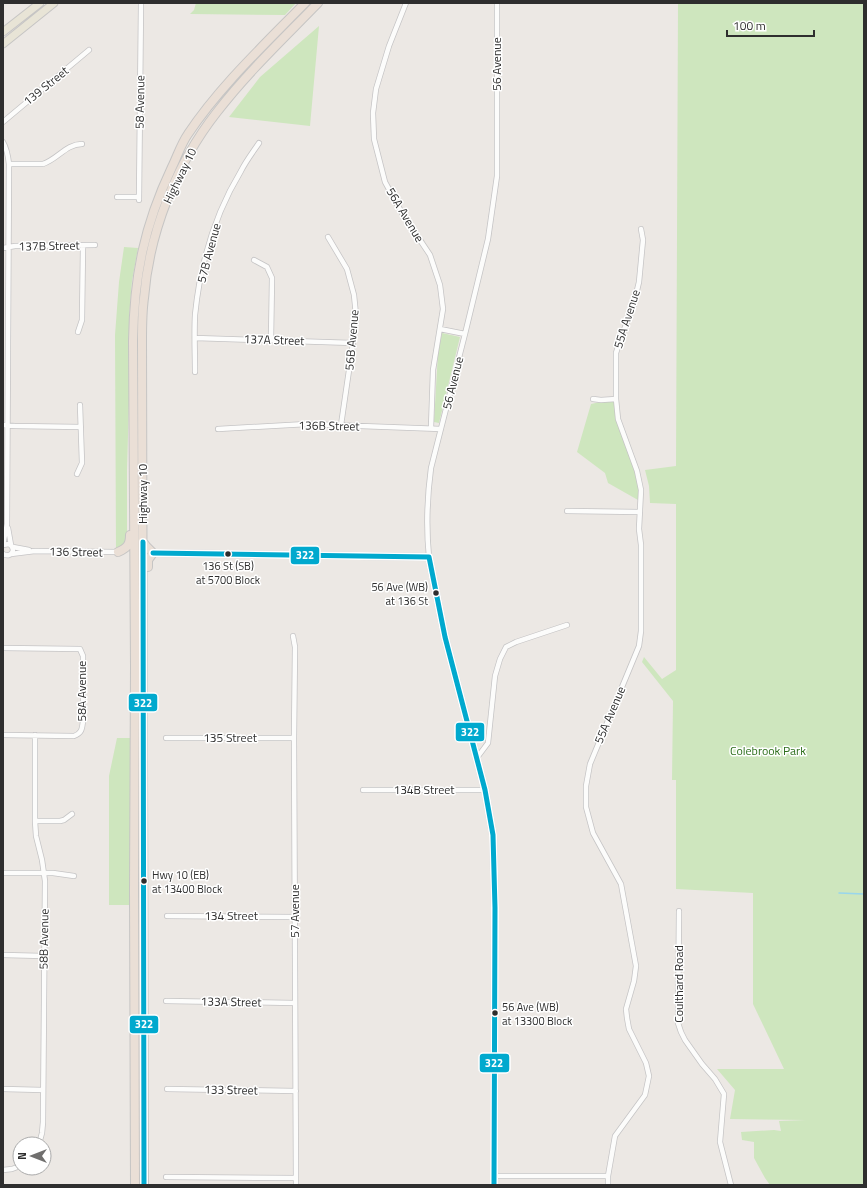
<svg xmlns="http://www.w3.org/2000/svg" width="867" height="1188" viewBox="0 0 867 1188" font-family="'Titillium Web',sans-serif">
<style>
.green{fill:#cee6be}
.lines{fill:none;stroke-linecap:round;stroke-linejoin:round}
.stream{stroke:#99d6ec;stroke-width:1.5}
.street-casing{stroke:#c5c4c5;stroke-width:6}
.secondary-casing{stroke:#c5c4c5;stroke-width:8}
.primary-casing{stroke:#c6c5c4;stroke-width:9}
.highway-casing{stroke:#c6c5c4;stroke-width:10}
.street{stroke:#fcfcfb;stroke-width:4.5}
.secondary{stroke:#fcfcfb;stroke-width:6}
.primary{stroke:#e8e4d6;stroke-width:7}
.highway{stroke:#eadfd6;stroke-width:8}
.bus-1-casing{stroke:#fff;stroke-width:8}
.bus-1{stroke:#00a9ce;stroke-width:5}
.bus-dot{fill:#2e2e2e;stroke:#fff;stroke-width:1.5}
.labels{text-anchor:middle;stroke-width:3;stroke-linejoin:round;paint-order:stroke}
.bus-label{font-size:11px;fill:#2e2e2e;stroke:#fff;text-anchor:start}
.street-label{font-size:12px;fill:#2e2e2e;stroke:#fff}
.park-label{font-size:12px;fill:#2c6e1b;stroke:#fff}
.line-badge{stroke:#fff;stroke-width:1.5}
.badge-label{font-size:11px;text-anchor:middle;font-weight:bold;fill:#fff}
</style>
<rect width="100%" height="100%" fill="#ece8e4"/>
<!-- green -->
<path class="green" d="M196 3H296L285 15 190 14 194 10Z
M678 3H864V1185H770L765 1178 754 1158V1142L742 1140 741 1132 774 1130 781 1131 779 1121 806 1120 730 1119 735 1090 717 1069H784L753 1004V893L676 889V780H672L673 701 642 662 644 657 662 679 676 670V504L650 503 649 486 645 470 676 466Z
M319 26 310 126 229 117 260 77Z
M124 247 138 248 132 281 129 318V401L127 470V537L124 545 116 550 115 335 119 282Z
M442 333 460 337 439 423 434 422 438 353Z
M614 399 636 472 639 490 638 500 608 483 605 473 577 452 591 404Z
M117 738H131L130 905H109V776Z"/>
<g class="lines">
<!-- stream -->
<path class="stream" d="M839 893 864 894"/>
<defs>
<path id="street" d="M406 3 389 46 376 89 373 113 374 139 385 182 402 213 430 255 440 285 443 309 433 370 431 428
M3 122 89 50
M3 142C7 149 8 155 9 164L7 524 3 545
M9 164H43C58 159 66 144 82 144
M117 197H139
M139 200 141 3
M328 237 347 269 354 295 356 315 353 343 341 425
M3 248 15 246 95 245
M254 260 267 267 272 278 271 340
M440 329 465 334
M78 332 82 320 83 246
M195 338 353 343
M195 372C195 354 194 334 195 315 200 265 215 214 241 171 246 161 253 152 259 143
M593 399 601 400 616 399
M3 425 15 426 81 427
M218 429 307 424 441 429
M77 474 82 463 80 405
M567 511 640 512
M8 528 11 545
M3 545 9 544C17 549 11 559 3 554
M13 547 29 550
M11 554 35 551 118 552
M429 557C426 527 427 498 431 468L465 334 488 239 497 176V3
M293 636 295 647 294 738 296 1185
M3 648 80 649 83 656V721C82 729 82 733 74 736L3 735
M35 735V821L36 836 42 860 45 881 43 1122 42 1133 39 1144
M166 738H294
M476 759 488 743 495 676 500 659 506 647 516 642 567 625
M363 790H485
M35 821H60L64 820 72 814
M3 873H53L74 876
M679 911 678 1023 681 1032 685 1040 702 1064 715 1079 724 1094 720 1142 731 1185
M167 916 295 917
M3 955 44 956
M166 1001 295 1003
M3 1089 43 1090
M167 1089 296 1091
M33 1168 34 1169
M3 1170 12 1169 20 1166
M494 1176H608
M166 1177 296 1178
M608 1185V1176L615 1136 645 1095 649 1076 646 1063 629 1029 627 1018 626 1009 634 981 636 966 621 884 593 833 586 807V786L590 764 639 646 641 631V545L639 529 641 490 637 471 618 419 616 399V353L621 337 633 307 639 282 643 240 641 229"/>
<path id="secondary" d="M153 553 429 557 445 637 485 790 493 835 495 908 494 1185"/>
<path id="primary" d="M3 32 40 3
M3 44 54 3"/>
<path id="highway" d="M143 542 146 546 153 553 148 560V567
M118 552C127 548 130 545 130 535
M135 1185 134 891 135 666 133 341C134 276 144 226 172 167 177 157 181 144 188 134 220 86 264 45 305 3
M144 1185 142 341C142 327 142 312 144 298 149 233 176 164 217 112 247 73 283 39 318 3"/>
</defs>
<!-- street casing -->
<use href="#street" class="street-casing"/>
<!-- secondary casing -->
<use href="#secondary" class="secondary-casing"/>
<!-- primary casing -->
<use href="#primary" class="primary-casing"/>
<!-- highway casing -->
<use href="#highway" class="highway-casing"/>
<!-- street -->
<use href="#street" class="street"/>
<!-- secondary -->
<use href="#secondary" class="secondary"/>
<!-- primary -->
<use href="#primary" class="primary"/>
<!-- highway -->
<use href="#highway" class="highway"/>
<defs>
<path id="bus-1" d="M143 542 144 1185
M153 553 429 557 445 637 485 790 493 835 495 908 494 1185"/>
</defs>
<!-- bus-1 casing -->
<use href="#bus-1" class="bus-1-casing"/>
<!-- bus-1 -->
<use href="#bus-1" class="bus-1"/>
</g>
<!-- markers -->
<g class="bus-dot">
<circle cx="228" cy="554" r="3.5"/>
<circle cx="436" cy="593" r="3.5"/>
<circle cx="144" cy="881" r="3.5"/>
<circle cx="495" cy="1013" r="3.5"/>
</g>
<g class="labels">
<!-- bus labels -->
<g class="bus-label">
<text x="228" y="570" text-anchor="middle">136 St (SB)<tspan x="228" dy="14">at 5700 Block</tspan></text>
<text x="428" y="591" text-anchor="end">56 Ave (WB)<tspan x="428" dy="14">at 136 St</tspan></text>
<text x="152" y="879">Hwy 10 (EB)<tspan x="152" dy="14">at 13400 Block</tspan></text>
<text x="502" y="1011">56 Ave (WB)<tspan x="502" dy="14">at 13300 Block</tspan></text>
</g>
<!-- street labels -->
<g class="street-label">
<text transform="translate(497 64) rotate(-90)" y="4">56 Avenue</text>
<text transform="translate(46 86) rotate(-39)" y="4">139 Street</text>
<text transform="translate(140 102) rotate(-89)" y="4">58 Avenue</text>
<text transform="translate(180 176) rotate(-64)" y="4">Highway 10</text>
<text transform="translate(405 215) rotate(59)" y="4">56A Avenue</text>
<text transform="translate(49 246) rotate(-1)" y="4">137B Street</text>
<text transform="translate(209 253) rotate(-75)" y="4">57B Avenue</text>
<text transform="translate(627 319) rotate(-72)" y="4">55A Avenue</text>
<text transform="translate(274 340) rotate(2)" y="4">137A Street</text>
<text transform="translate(352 340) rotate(-85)" y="4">56B Avenue</text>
<text transform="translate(453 383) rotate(-76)" y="4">56 Avenue</text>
<text transform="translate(329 426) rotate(1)" y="4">136B Street</text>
<text transform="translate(143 494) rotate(-90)" y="4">Highway 10</text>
<text transform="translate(76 552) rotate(1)" y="4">136 Street</text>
<text transform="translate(82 691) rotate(-90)" y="4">58A Avenue</text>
<text transform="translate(610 715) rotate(-67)" y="4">55A Avenue</text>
<text x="230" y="742">135 Street</text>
<text x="424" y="794">134B Street</text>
<text transform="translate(295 911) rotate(-90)" y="4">57 Avenue</text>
<text x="231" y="920">134 Street</text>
<text transform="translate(44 939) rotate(-89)" y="4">58B Avenue</text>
<text transform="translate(679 984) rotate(-90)" y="4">Coulthard Road</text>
<text transform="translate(231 1002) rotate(1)" y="4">133A Street</text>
<text transform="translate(231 1090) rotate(1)" y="4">133 Street</text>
</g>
<!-- park labels -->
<g class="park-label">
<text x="768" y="755">Colebrook Park</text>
</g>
</g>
<g class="line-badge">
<rect x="290" y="546" width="30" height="19" rx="4" fill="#00a9ce"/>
<rect x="128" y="693" width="30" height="19" rx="4" fill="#00a9ce"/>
<rect x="455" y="722" width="30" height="20" rx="4" fill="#00a9ce"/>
<rect x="129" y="1015" width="30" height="19" rx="4" fill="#00a9ce"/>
<rect x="479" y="1053" width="31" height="20" rx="4" fill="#00a9ce"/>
</g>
<g class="badge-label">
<text x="305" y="559">322</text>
<text x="143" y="707">322</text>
<text x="470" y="736">322</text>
<text x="144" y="1028">322</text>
<text x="494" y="1067">322</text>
</g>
<!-- border -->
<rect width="867" height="1188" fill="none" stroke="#2e2e2e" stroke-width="8"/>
<!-- north arrow -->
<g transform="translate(32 1156) rotate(270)"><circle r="19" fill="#ffffff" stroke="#ababab"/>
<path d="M0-3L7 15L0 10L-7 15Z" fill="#706f6e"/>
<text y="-6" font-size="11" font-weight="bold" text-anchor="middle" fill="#2e2e2e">N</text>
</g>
<!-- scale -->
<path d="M727 30v6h87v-6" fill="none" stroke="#2e2e2e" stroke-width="2"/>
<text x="733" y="30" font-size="12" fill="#2e2e2e" stroke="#ffffff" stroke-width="3" paint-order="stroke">100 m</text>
</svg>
